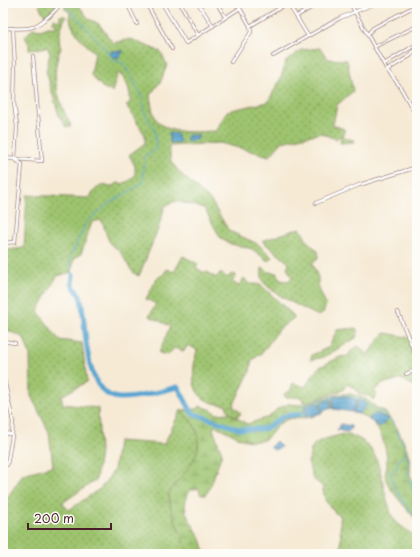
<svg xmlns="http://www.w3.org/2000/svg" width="420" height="557" viewBox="0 0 420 557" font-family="'Playpen Sans',sans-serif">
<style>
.green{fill:url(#green-dots);stroke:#74724d}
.wetland{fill:url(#wetland-marsh);stroke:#74724d}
.water{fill:url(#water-rules);stroke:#51627e}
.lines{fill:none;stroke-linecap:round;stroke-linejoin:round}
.stream{stroke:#58a5d1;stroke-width:1}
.river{stroke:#58a5d1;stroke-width:5}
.street-casing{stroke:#a08480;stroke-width:4}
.street{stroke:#fff;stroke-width:2.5}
</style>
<defs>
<pattern id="green-dots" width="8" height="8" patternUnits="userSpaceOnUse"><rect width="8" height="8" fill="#9ec46f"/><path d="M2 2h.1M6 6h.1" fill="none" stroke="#839f5b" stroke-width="1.8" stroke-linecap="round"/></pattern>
<pattern id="wetland-marsh" width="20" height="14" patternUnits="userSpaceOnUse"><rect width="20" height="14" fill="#9ec46f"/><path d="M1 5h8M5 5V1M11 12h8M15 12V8" fill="none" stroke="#839f5b"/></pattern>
<pattern id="water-rules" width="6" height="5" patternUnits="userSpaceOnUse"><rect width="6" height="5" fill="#58a5d1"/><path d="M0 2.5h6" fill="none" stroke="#4b86aa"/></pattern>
</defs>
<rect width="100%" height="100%" fill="#fdfcf7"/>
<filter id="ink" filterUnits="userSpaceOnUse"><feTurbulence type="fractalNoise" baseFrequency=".025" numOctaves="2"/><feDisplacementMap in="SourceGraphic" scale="8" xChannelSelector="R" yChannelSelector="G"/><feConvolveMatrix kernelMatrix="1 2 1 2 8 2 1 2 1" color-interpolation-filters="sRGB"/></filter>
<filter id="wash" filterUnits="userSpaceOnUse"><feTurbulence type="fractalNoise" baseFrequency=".012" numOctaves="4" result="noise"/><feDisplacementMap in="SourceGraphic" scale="16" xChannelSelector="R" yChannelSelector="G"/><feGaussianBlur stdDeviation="0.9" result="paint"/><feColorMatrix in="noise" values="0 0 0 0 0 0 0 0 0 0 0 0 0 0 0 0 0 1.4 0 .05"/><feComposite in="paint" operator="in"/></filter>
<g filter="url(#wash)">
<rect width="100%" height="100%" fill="#f6ead5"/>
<!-- green -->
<path class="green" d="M42 3H55L57 5 52 14 45 16 39 6Z
M65 3 79 6 89 19 99 24 113 43 131 39 161 52 167 65 161 81 150 95C151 102 152 111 155 117 166 137 197 131 216 131L227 111 268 102 281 78 286 61 301 50 320 48 328 59 347 60 353 91 337 105 333 125 344 129V138L354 140V142L340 143 341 135 336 139 320 133 282 142 270 156 220 143 169 146 171 162 182 175 211 201 229 231 258 244 272 257 268 261 252 249 231 244 221 239 204 208 176 201 165 206 158 229 139 276C129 273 127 260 120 252 117 248 112 246 109 241 106 235 105 227 101 220L92 222 81 254 74 259 72 272 57 276 38 311 59 340 82 343 87 382 61 396 63 404 98 408 100 452 96 480 62 503 69 510 101 488 114 470 118 441 164 444 181 410C185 415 193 422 195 427 206 453 189 468 174 486L189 554H3V504L23 474 53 466 49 432 31 396 30 355 24 338 3 328V262L7 250 24 248 27 195 89 198 96 189 103 185 110 187 118 183 122 184 129 181 135 175V166L129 155 145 143V135L126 105 130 103C131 92 127 79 118 73L112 92 102 87 91 75 95 52C84 44 67 26 70 12L65 9Z
M63 15 66 17C61 24 57 40 61 48 49 76 58 99 71 126L66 127 59 116 46 71 50 53 47 47 29 50V44L25 37 33 28 40 30 48 27H56V24L51 22 54 19 59 21 60 16Z
M300 228 307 241 318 251V258L312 263 318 277V286L326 305 323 313 319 316C306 310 269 292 263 281 261 277 262 272 262 268H264L268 272 277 273 280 280 288 281 292 277 287 268 289 263 262 241Z
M183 256 198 264 196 268 205 273 206 271 216 278 220 273 228 278 231 274 236 275 232 282 239 286 244 278 249 284H257L262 286 295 317 279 329 262 353 252 360 250 371 233 406 241 413 238 417 229 413 226 405C190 403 190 379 197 350L188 345 184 351 174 348 168 355 159 353 170 326 149 316 156 304 146 299 157 278 163 275 167 269 174 272Z
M356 328 358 332 356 338 324 357 310 360 312 355 329 347 337 330Z
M385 333 417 339V387L400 379 382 384 374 391 377 395 373 400 369 396 358 394 356 388 346 384 343 390 308 402H303L302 397H285L284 394 290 391 293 383 305 387 318 368 340 357 348 356 351 351 358 346 364 351 365 357Z
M342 434C383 439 378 475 389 506 390 510 391 515 393 518 398 525 409 532 417 537V554H341L340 515 335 513 325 500 322 486 313 479 308 462C310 457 310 455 311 450 313 439 333 438 342 434Z"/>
<!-- wetland -->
<path class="wetland" d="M339 394H351L364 398 377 408 384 411 397 428 406 447 410 461V475L417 489V521C409 511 390 491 386 480 384 474 387 468 387 462 387 450 382 434 375 425 367 414 340 406 328 409 322 411 318 415 311 417 302 419 290 416 282 422 273 427 270 440 260 441 239 443 233 432 215 426L213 429 222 453 211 485 206 495H201L198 488 189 491C187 496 185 502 185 507 186 522 205 535 204 554H189L172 513 168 495C181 473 208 456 195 427 192 421 185 415 181 410L198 409 200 406 210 409 217 414 229 413 247 424 269 417 277 409 288 404 300 405Z"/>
<!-- water -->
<path class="water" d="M111 51H124L118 58 112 56 109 53Z
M169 133 177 134 180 142 170 143Z
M187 135H198V139L187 142Z
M342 396 357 400 352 412 333 409V398Z
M331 399V408L323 411 320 403Z
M359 399 367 405 359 414 353 413Z
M318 403 322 413 306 417 305 406Z
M376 413 389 419 380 427 368 419Z
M341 424 351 426V429L347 432 337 430Z
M276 441 281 447 274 450 270 447Z"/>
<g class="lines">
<!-- stream -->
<path class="stream" d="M64 3 103 46 112 59 124 64 141 94 145 113 155 131 156 149 144 157 143 183 108 204 86 223 69 260 73 275
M301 414 304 412 303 405 341 395 361 399 373 410 383 412 391 420 406 450 405 453 409 462 407 474 412 489 417 496
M405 453 398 461 397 468 390 472C393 491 405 503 417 518"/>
<!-- river -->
<path class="river" d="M73 275 72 284C75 289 80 294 81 300 87 326 82 400 123 398 141 398 161 391 178 387L192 413 239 429H265L284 416 301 414"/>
</g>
</g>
<g filter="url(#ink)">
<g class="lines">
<defs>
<path id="street" d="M127 3 137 24
M146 3 172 49
M162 3 186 43 240 8
M180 3 198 35
M198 3 213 26
M217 3 225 17
M288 3 308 36
M350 3 387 70 399 85 417 117
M297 16 319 3
M250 26 288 3
M3 28C12 28 20 29 29 28 38 27 57 10 61 3
M13 28 15 66 14 103 17 126 15 159
M368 34 373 28 417 5
M374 47 417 26
M273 56 340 18 376 3
M231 62 251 32 250 26 237 3
M384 64 417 44
M387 70 410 56 417 46
M3 158 42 161 33 56
M3 187 6 159
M316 203 359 185 417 167
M3 243 15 242 22 164 14 159
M398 312 417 359
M3 341 15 343
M412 347 417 345
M3 374 13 422 12 435
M406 374 417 369
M416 412 417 411
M3 433 11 434 12 436 7 465"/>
</defs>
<!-- street casing -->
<use href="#street" class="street-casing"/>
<!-- street -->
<use href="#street" class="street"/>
</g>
</g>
<!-- margin -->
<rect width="420" height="557" fill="none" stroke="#fdfcf7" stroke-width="16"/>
<!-- scale -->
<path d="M28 523v6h83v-6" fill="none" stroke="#4a1f2b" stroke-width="2"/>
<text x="34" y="523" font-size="12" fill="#4a1f2b" stroke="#fdfcf7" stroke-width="3" paint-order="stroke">200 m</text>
</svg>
